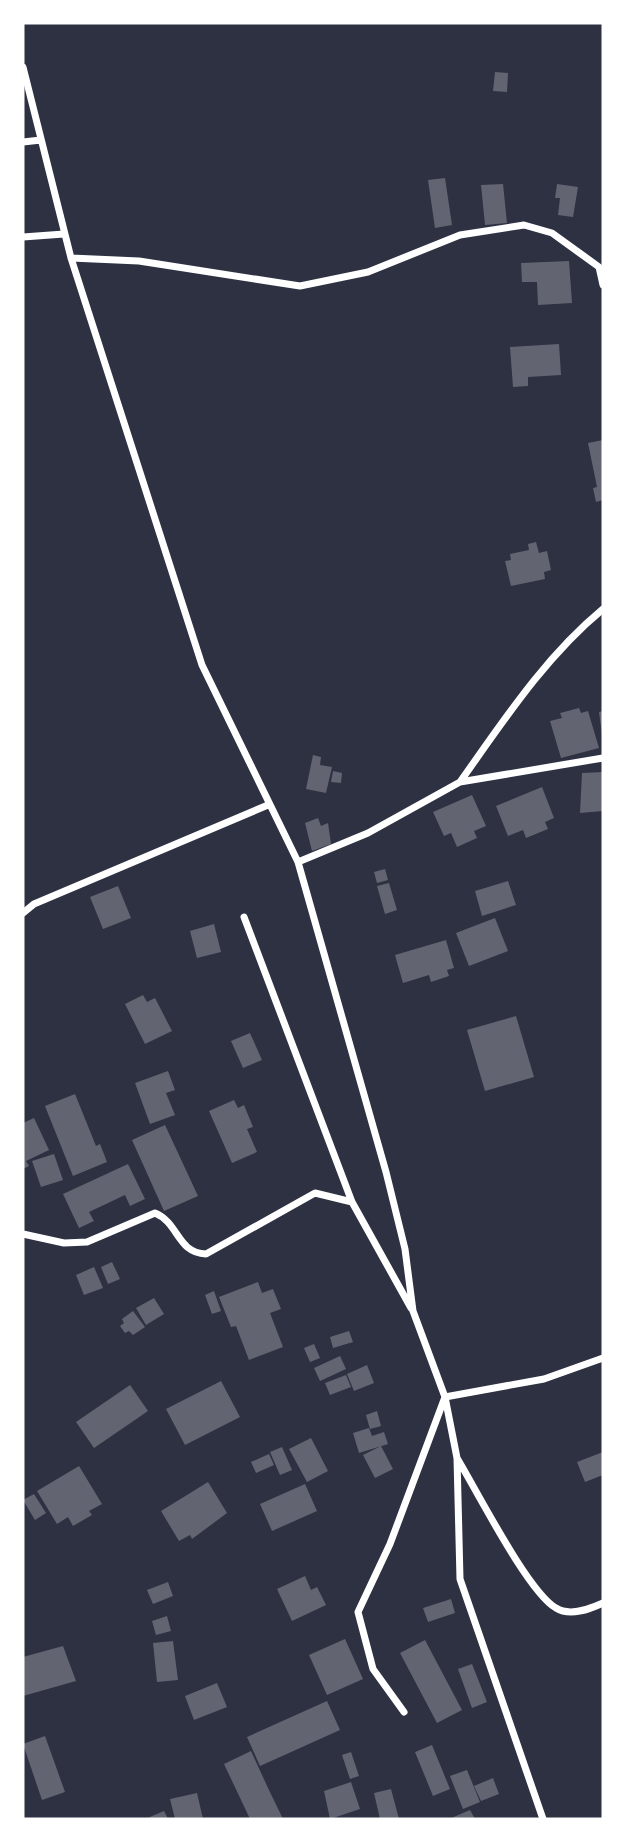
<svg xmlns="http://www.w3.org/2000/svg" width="626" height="1842" viewBox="0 0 626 1842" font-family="'Golos Text',sans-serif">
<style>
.building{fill:#626471}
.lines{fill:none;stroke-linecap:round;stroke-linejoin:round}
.minor{stroke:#fff;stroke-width:7}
</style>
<rect width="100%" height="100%" fill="#2d3142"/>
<!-- building -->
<path class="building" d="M495 72 508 73 507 92 493 91Z
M445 178 452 225 435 228 428 180Z
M503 184 507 223 485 225 481 185Z
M557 184 578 187 573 217 558 215 560 198H555Z
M569 261 572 303 538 305 537 282H522L521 263Z
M559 344 561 375 528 377V386L513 387 510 347Z
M603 440V500L596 502 593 488 597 487 588 443Z
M536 542 539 553 547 551 551 570 544 572 545 579 511 586 505 561 511 560 510 554 529 550 528 544Z
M579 708 581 713 588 711 599 748 561 758 550 721 562 718 560 713Z
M603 711V735H602L599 712Z
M313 755 321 757 320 765 332 767 326 793 306 789Z
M333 771 342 773 341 783 331 782Z
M603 772V811L580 813 582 773Z
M542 787 554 818 545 822 548 829 526 838 523 830 508 836 496 806Z
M472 795 486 826 474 831 477 838 457 847 451 833 444 836 433 812Z
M318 818 321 826 328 823 331 844 312 851 305 823Z
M385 869 388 880 377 883 374 872Z
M508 881 516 905 482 916 475 891Z
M389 883 397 910 385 914 377 886Z
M118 886 131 918 103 929 90 897Z
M495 918 508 951 469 966 456 933Z
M214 924 221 952 197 958 190 931Z
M446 940 454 968 447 970 449 976 431 982 429 975 403 983 395 955Z
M143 995 147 1002 155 998 172 1031 145 1044 125 1004Z
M516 1016 534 1077 485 1091 467 1030Z
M250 1033 262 1060 243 1068 231 1041Z
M168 1071 175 1090 166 1093 175 1115 150 1124 135 1083Z
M75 1094 96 1146 100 1144 107 1162 73 1176 45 1106Z
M234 1100 238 1108 244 1105 253 1127 247 1129 257 1152 232 1163 209 1111Z
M34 1118 49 1150 26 1161 29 1166 23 1169V1123Z
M165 1125 198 1196 164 1211 132 1140Z
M54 1154 63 1180 41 1187 32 1161Z
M128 1164 145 1199 130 1206 125 1195 89 1212 94 1221 79 1228 63 1194Z
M112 1262 120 1279 108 1284 101 1267Z
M94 1267 103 1288 84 1295 76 1275Z
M258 1282 262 1293 273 1289 281 1309 270 1313 283 1347 249 1360 236 1326 231 1327 219 1297Z
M214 1291 221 1311 212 1314 205 1295Z
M154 1298 164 1314 146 1325 136 1308Z
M133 1311 145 1327 133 1335 129 1331 125 1333 120 1326 124 1323 122 1319Z
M349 1331 353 1342 333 1348 330 1337Z
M314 1344 320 1358 310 1362 304 1348Z
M340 1356 346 1369 320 1381 314 1368Z
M367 1365 374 1383 354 1391 347 1374Z
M346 1375 351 1387 330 1395 325 1383Z
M221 1381 240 1417 185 1445 166 1409Z
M130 1385 148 1411 94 1448 76 1422Z
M377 1411 381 1426 370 1429 366 1415Z
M369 1428 372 1436 384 1432 388 1444 359 1453 353 1433Z
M311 1438 328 1471 307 1482 289 1449Z
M381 1446 393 1469 375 1478 363 1455Z
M282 1447 292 1470 280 1475 270 1452Z
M603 1452V1475L585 1482 577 1462Z
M269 1454 274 1465 256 1473 251 1462Z
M79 1466 102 1504 89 1511 92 1515 73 1526 68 1517 57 1524 37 1491Z
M208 1482 227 1513 192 1539 190 1535 179 1541 161 1511Z
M305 1484 317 1511 272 1531 260 1504Z
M34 1494 46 1513 35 1520 23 1500Z
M305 1576 311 1590 317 1587 326 1605 292 1621 277 1589Z
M168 1582 173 1596 153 1604 147 1590Z
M451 1599 455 1613 428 1622 423 1608Z
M167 1616 171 1631 156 1635 152 1621Z
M345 1639 363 1679 327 1695 309 1655Z
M425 1640 462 1710 437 1723 400 1653Z
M173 1641 178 1680 157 1682 153 1643Z
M63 1646 76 1681 23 1696V1657Z
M472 1664 487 1702 472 1708 458 1669Z
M217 1683 227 1707 194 1720 185 1696Z
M327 1701 340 1730 260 1766 247 1737Z
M45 1736 65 1792 42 1800 23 1744Z
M432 1745 450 1789 433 1796 415 1752Z
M251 1751 268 1788 283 1819H250L242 1802 224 1764Z
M351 1752 359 1776 350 1779 342 1755Z
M467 1770 480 1802 463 1809 450 1776Z
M493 1778 499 1794 481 1801 474 1786Z
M351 1782 360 1809 330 1819 324 1791Z
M391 1789 399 1819H380L374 1793Z
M197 1793 203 1819H175L170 1799Z
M470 1810 475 1819H449Z
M164 1811 168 1819H145Z"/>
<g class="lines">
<!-- minor -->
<path class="minor" d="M23 67 71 258 202 665 298 862 386 1172 405 1249 413 1311 445 1397 457 1458 460 1579 543 1819
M23 142 41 140
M23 237 64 234
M71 258 139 261 300 286 368 272 460 235 524 225 552 233 599 267 603 285
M460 782C504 720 545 657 603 609
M298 862 368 833 460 782 603 758
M23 913 34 904 268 805
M244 917 352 1202 411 1308
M23 1234 64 1243 87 1242 155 1213C179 1223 177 1253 206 1254L315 1193 352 1202
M445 1397 544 1379 603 1358
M457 1458C477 1491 528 1592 556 1608 570 1617 590 1609 603 1603
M404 1712 373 1669 358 1612 390 1544 445 1397"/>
</g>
<!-- border -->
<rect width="626" height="1842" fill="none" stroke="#ffffff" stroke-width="49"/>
</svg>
